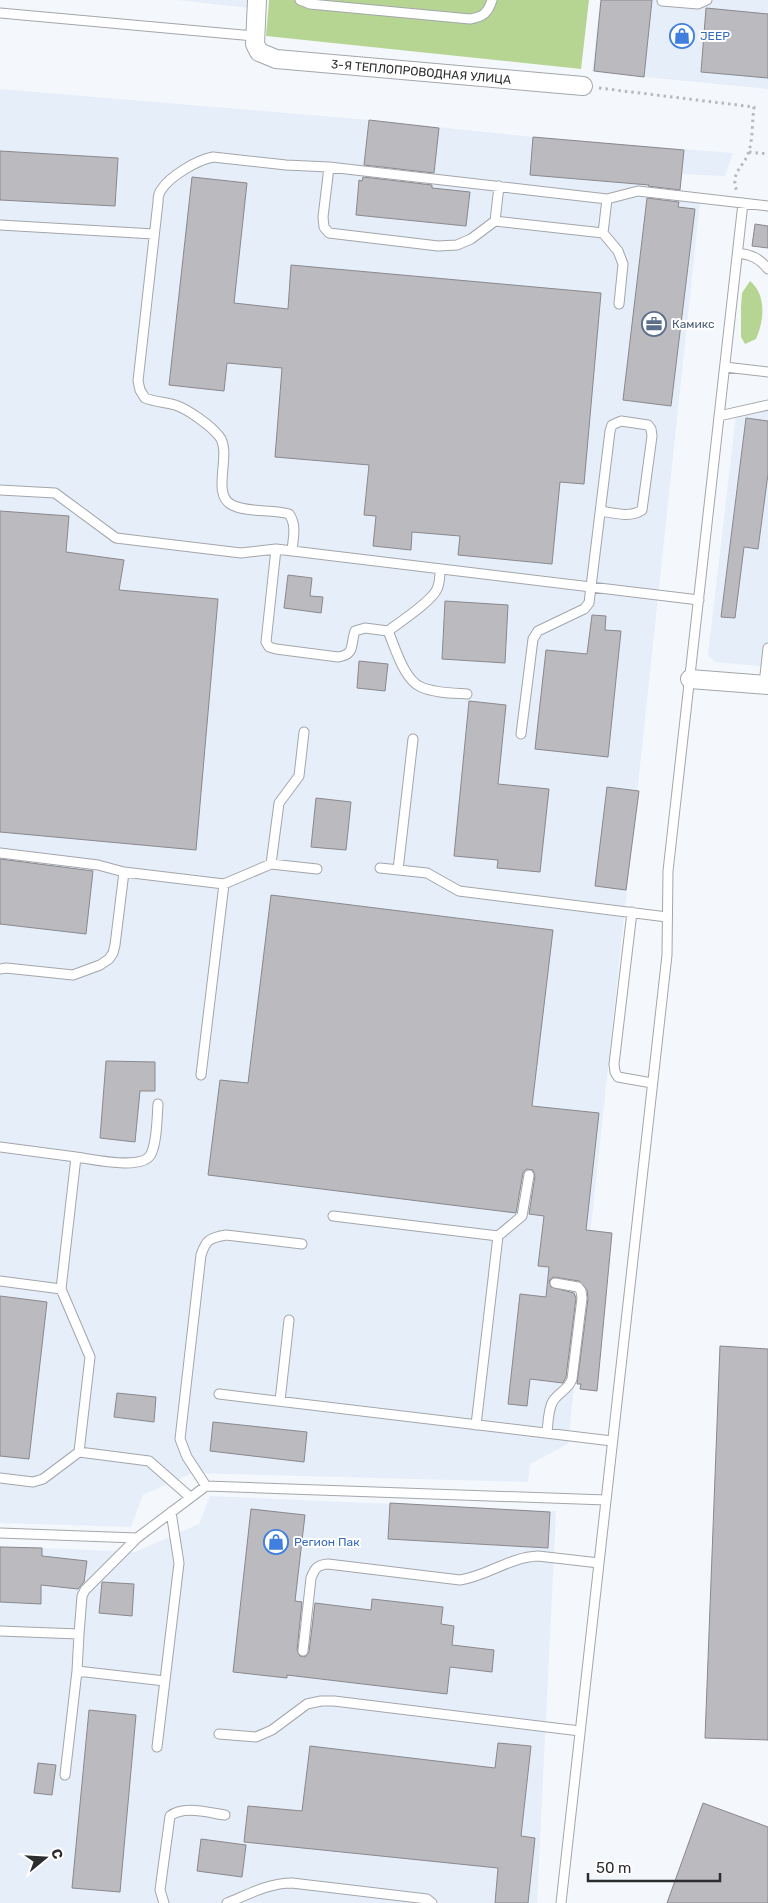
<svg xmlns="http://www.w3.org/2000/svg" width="768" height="1903" viewBox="0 0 768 1903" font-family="Rubik,sans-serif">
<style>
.built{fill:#e6eef9}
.green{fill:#b6d593}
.building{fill:#bbbabf;stroke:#89888d}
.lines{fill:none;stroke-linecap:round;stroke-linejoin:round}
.service-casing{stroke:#a3a6ab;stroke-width:11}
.minor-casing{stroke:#a3a6ab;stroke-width:20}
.path{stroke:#b7babd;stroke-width:3;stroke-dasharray:2.5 4;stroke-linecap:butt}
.service{stroke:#fff;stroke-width:9}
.minor{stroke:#fff;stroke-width:18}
.labels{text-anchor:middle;stroke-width:4;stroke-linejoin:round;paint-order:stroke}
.shop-label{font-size:12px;fill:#366cbe;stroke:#fff;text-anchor:start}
.street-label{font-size:12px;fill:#2c2d2f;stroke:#fff}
.service-label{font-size:12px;fill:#4e5e75;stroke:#fff;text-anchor:start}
</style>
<rect width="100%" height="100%" fill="#f4f8fc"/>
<!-- built -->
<path class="built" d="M178 0H251L250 8Z
M600 0H768V89L592 72Z
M0 89 369 120 533 137 733 153 725 176 680 174 679 196 700 202 568 1444 530 1464 528 1482 192 1473 143 1495 131 1527 0 1523Z
M768 409V667L715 662 708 655 736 415Z
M210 1496 556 1511 537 1903H0V1546L135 1552 199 1524Z"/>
<!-- green -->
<path class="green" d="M269 0H589L581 69 266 36Z
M750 281C767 295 764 321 756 339L745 344 741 337V306L742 293Z"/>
<!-- building -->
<path class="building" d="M601 0H652L644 77 594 71Z
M706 8 768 14V78L701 72Z
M369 120 439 128 434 173 364 165Z
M533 137 684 150 680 190 648 186 649 185 530 175Z
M0 151 118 158 115 206 0 200Z
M192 177 247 183 234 303 288 309 291 265 601 293 584 484 560 482 552 564 458 555 460 536 412 532 411 550 373 546 376 516 364 515 369 465 275 457 282 368 227 363 224 391 169 385Z
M363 177 432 185V188L470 192 466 226 356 215 359 180 362 181Z
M647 198 679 202 678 207 695 209 671 406 623 400Z
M755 224 768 226V248L752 246Z
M746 418 768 421V474L758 549 744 547 735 618 721 617Z
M0 511 69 516 66 552 124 560 119 590 218 599 196 850 0 832Z
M288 575 312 578 310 596 323 597 321 613 284 608Z
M445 601 508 605 505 663 442 659Z
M592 615 606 616 605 630 621 631 608 757 535 749 546 650 587 654Z
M359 661 388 664 385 691 357 688Z
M469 701 506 705 498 784 549 789 540 872 497 868 498 860 454 856Z
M607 787 639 791 626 890 595 886Z
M316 798 351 802 346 850 311 847Z
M0 859 93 871 86 934 0 924Z
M271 895 553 930 532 1106 599 1113 586 1230 612 1233 597 1391 580 1389 581 1384H577L588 1299 587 1290 579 1281 553 1277 549 1281 551 1287 574 1293 576 1298 566 1377 563 1383 530 1379 527 1406 508 1404 520 1294 546 1297 549 1267 538 1266 544 1216 529 1214 535 1176 533 1170 526 1169 523 1173 516 1213 208 1175 220 1080 248 1083Z
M106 1061 155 1062V1091H140L135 1142 100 1138Z
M0 1296 47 1302 29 1459 0 1456Z
M720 1346 768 1349V1740L705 1738Z
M117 1393 156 1397 154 1422 114 1417Z
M213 1422 307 1432 304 1462 210 1451Z
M390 1503 550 1512 548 1548 388 1539Z
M251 1509 305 1515 295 1601 302 1602 297 1650 300 1656 305 1657 309 1652 315 1603 371 1610 372 1599 443 1607 441 1624 454 1626 452 1645 494 1650 492 1672 450 1667 447 1694 287 1675V1678L233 1672Z
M0 1547 42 1548V1556L87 1561 84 1582 78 1589 41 1585V1604L0 1602Z
M102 1582 134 1584 132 1616 99 1613Z
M89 1710 136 1715 120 1892 72 1888Z
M498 1743 531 1746 521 1836 535 1838 528 1903H495L498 1868 244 1842 248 1806 302 1811 310 1746 495 1768Z
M38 1763 56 1765 52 1795 34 1793Z
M703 1803 768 1827V1903H667Z
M201 1839 246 1845 242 1877 197 1871Z"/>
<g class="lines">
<defs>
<path id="service" d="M300 0 310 4 470 19C483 17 488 13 492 0
M662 1 698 4 707 0
M0 13 254 36
M329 167 323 217 324 227 329 233 438 246 457 245 471 239 495 221
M499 186 495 221 603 233
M607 199 603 233 618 251 623 264 619 304
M0 225 154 234
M738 253C752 255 759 258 768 269
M725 367 768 372
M719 416 768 405
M0 490 55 493 116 538 241 553 276 549 699 600
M276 549 266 642 269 647 276 649 338 657C356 654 350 645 355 631L365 628 388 631C400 622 432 601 437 589 440 583 440 576 440 569
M292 551C293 538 297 525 289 514 272 509 248 513 232 505 210 494 233 453 219 436 211 426 188 409 175 405 165 402 155 402 145 398L140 390 138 381 158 202C158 198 159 193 161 190 170 176 197 160 213 157L286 165 329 167 607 199 638 191 768 206
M388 631C395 647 404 680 421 687 435 693 452 693 467 694
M764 684 768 648
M521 734 533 639 538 631 584 609 589 603 610 431 612 425 621 421 648 425 651 429 652 436 642 510C631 518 613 513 601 511
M0 853 98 865 124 872
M271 864 279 803 299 776 304 732
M380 868 427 873 459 891 667 917
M398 870 413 739
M632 912 614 1064 615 1072 618 1077 652 1083
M0 969 6 968 73 975 100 965 109 959 113 953 115 945 124 872 224 884 271 864 317 869
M201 1075 224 884
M158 1104C157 1118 157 1142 151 1154 143 1171 92 1159 76 1157L61 1289 90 1357 79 1452 149 1461 190 1497
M0 1147 76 1157
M333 1216 498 1236 476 1425
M498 1236 522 1216 529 1175
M0 1281 61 1289
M219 1394 612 1441
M280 1401 289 1320
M547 1433C548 1424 548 1409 553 1401 559 1392 569 1389 572 1379L582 1298 581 1291 578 1287 555 1283
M0 1478 33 1482 43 1479 79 1452
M206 1486 187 1457 180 1439 201 1255C206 1240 209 1238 226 1235L302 1244
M0 1533 137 1538 206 1486 606 1500
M0 1631 79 1634 82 1596 85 1590 137 1538
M303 1651 311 1578C315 1568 317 1565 328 1564L460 1580C487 1576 510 1557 538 1556L599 1563
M77 1671 165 1681
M219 1734 256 1737 272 1730 307 1704 321 1701H334L580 1731
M157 1747 179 1563 171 1512
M65 1775 77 1671 79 1634
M164 1903 160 1890 170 1816C184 1805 209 1813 225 1815
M227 1903C249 1894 269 1883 292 1883L427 1899 432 1903
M561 1903 667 955 668 871 743 203"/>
<path id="minor" d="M257 0 255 44 259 52 276 59 583 86
M690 679 768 685"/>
</defs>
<!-- service casing -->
<use href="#service" class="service-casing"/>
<!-- minor casing -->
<use href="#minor" class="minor-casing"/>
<!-- path -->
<path class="path" d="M599 88 754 107C752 121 753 138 749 151 745 166 729 173 737 191
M749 152 768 154"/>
<!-- service -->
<use href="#service" class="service"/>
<!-- minor -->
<use href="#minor" class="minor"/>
</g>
<!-- icons -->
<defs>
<symbol id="shop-ring" viewBox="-11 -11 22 22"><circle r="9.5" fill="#fff" stroke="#3f7fe0" stroke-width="1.5"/><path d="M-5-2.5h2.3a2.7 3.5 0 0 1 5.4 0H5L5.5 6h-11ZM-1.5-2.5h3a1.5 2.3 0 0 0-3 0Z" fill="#3f7fe0"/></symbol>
<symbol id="office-ring" viewBox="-11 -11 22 22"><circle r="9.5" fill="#fff" stroke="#5c6f8a" stroke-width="1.5"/><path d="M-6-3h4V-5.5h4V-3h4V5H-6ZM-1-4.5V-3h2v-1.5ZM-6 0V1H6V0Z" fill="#5c6f8a"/></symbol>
</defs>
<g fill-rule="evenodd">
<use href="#shop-ring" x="668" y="22" width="28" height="28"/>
<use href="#office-ring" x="640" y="310" width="28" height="28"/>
<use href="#shop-ring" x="262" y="1528" width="28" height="28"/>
</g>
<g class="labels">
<!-- shop labels -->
<g class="shop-label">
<text x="700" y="40">JEEP</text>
<text x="294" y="1546">Регион Пак</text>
</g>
<!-- street labels -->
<g class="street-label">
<text transform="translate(421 72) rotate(5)" y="4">3-Я ТЕПЛОПРОВОДНАЯ УЛИЦА</text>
</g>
<!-- service labels -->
<g class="service-label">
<text x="672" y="328">Камикс</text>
</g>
</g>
<!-- north arrow -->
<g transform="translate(45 1858) rotate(72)" stroke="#ffffff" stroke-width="4" paint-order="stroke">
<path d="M0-4L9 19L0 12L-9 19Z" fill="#2c2d2f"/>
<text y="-8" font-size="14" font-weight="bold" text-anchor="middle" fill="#2c2d2f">С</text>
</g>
<!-- scale -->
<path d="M588 1873v8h132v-8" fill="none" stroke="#2c2d2f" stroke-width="2.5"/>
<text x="596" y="1873" font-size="15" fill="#2c2d2f" stroke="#ffffff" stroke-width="4" paint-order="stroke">50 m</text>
</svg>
